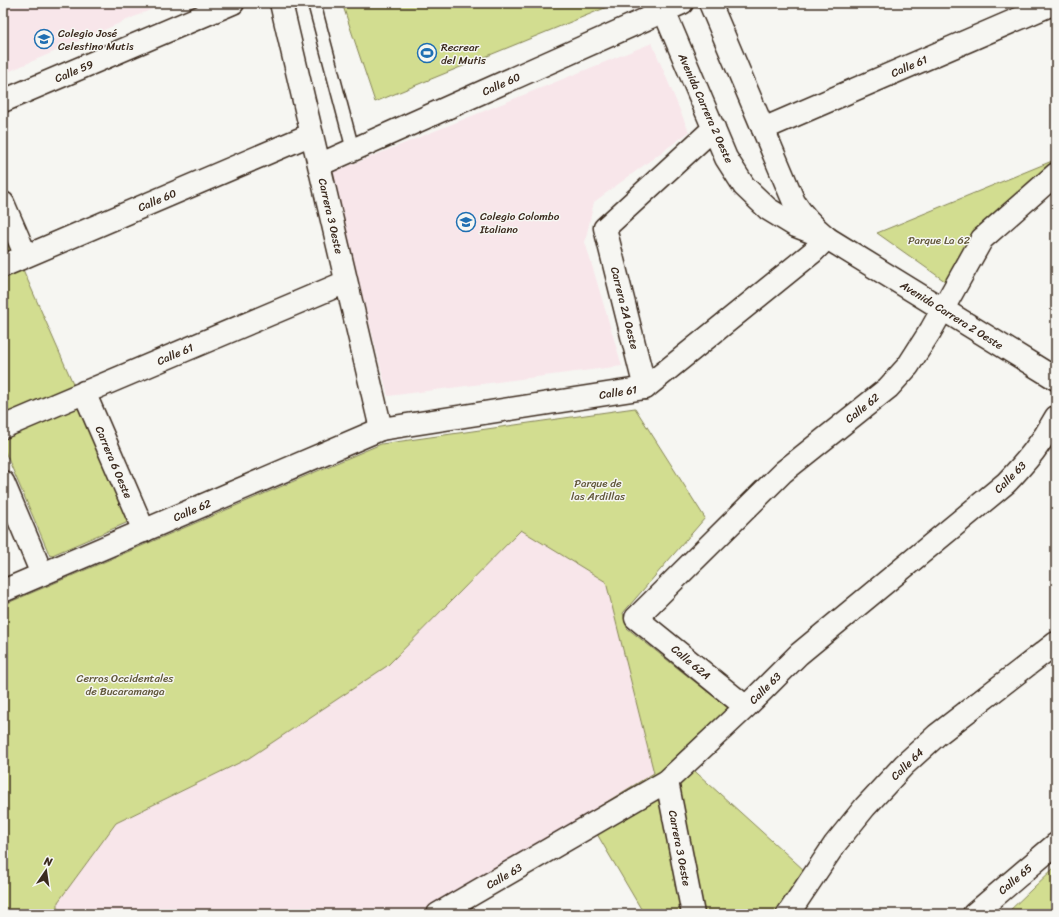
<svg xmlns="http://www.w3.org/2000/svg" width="1059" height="917" viewBox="0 0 1059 917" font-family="Sriracha,sans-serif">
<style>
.built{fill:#f8e6ea}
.green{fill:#d2dd90;stroke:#868457}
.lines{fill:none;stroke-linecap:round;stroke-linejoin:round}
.service-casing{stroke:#3b2a1e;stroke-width:15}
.minor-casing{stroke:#3b2a1e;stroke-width:25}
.tertiary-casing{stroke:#3b2a1e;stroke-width:25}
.secondary-casing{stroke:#3b2a1e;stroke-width:25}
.service{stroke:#f6f6f2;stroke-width:12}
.minor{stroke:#f6f6f2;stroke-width:22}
.tertiary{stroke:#f6f6f2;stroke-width:22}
.secondary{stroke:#f6f6f2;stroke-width:22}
.labels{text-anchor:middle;stroke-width:3;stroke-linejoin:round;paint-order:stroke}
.poi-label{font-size:11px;fill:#3b2a1e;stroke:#f6f6f2;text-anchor:start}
.street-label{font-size:11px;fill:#3b2a1e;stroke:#f6f6f2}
.park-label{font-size:11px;fill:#61573a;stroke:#f6f6f2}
</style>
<rect width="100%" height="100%" fill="#f6f6f2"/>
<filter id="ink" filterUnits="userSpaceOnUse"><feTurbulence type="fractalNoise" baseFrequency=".025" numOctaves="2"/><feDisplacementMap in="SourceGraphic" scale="8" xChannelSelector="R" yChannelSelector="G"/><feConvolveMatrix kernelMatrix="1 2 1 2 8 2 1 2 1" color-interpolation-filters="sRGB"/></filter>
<g filter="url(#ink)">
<!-- built -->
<path class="built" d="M3 3H166L3 74Z
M652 43 689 132 594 202 585 242 622 366 388 396 331 173Z
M521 530 606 582 654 773 422 914H58V902L116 823 249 758 387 666Z"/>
<!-- green -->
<path class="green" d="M342 3H617L375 102Z
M1052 161 1019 197 949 284 877 233Z
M3 224 133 520 50 556 3 447Z
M635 408 705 518 623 613 627 628 728 708 677 755 804 870 774 914H644L597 834 587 814 654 773 606 582 521 530 387 666 249 758 116 823 58 902V914H3V605L381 444Z
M1056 866V914H1006Z"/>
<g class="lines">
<defs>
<path id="service" d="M314 3 353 150"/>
<path id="minor" d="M281 3 381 429
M666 3 664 11 726 158 744 186 768 209 796 226 827 238
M3 101 233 3
M763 129 1055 3
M319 165 682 3
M3 203 26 256
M3 266 312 134
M645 388 605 228 714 128
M84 392 144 531
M3 427 346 282
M3 482 42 574
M746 707 636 618 783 472 888 388 908 366 931 330 982 239 1056 174
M667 781 693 914
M438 914 667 781 746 707 799 654 1006 483C1027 461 1042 443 1056 417
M788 914 835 844 865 807 904 765 937 735 1056 643"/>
<path id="tertiary" d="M3 591 381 429 645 388 813 252 827 238
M974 914 1056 844"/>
<path id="secondary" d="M710 3 794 202C803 217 814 227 827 238L1056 379"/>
</defs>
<!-- service casing -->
<use href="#service" class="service-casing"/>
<!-- minor casing -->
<use href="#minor" class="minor-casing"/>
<!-- tertiary casing -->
<use href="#tertiary" class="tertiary-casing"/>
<!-- secondary casing -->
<use href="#secondary" class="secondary-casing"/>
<!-- service -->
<use href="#service" class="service"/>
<!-- minor -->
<use href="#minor" class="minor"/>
<!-- tertiary -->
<use href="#tertiary" class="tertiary"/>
<!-- secondary -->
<use href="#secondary" class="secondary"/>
</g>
</g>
<!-- icons -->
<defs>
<symbol id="school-ring" viewBox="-11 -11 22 22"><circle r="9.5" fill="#f6f6f2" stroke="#1f6fb2" stroke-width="1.5"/><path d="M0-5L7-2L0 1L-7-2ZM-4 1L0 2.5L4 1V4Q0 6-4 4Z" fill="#1f6fb2"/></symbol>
<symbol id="stadium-ring" viewBox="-11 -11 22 22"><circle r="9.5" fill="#f6f6f2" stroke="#1f6fb2" stroke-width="1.5"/><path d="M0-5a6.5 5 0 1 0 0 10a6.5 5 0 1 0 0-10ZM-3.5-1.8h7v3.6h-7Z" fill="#1f6fb2"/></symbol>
</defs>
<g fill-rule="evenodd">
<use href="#school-ring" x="33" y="28" width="22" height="22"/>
<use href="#stadium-ring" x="416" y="42" width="22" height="22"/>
<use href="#school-ring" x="455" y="211" width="22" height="22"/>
</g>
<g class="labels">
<!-- poi labels -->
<g class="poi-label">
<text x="58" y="37">Colegio José<tspan x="58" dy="13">Celestino Mutis</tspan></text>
<text x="441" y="51">Recrear<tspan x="441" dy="13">del Mutis</tspan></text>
<text x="480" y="220">Colegio Colombo<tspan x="480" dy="13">Italiano</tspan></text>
</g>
<!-- street labels -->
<g class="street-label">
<text transform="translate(909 66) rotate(-23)" y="4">Calle 61</text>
<text transform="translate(74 71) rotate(-23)" y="4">Calle 59</text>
<text transform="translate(501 84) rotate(-24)" y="4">Calle 60</text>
<text transform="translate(706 108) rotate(66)" y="4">Avenida Carrera 2 Oeste</text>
<text transform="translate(157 200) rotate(-23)" y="4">Calle 60</text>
<text transform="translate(331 216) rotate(77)" y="4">Carrera 3 Oeste</text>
<text transform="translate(625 308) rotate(76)" y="4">Carrera 2A Oeste</text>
<text transform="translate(952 315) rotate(32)" y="4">Avenida Carrera 2 Oeste</text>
<text transform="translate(175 354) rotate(-23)" y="4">Calle 61</text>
<text transform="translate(618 392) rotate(-9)" y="4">Calle 61</text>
<text transform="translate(862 408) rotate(-39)" y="4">Calle 62</text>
<text transform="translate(114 462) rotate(67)" y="4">Carrera 6 Oeste</text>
<text transform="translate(1010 477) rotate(-45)" y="4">Calle 63</text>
<text transform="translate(192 510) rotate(-23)" y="4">Calle 62</text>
<text transform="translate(691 662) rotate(40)" y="4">Calle 62A</text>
<text transform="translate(765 688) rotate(-45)" y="4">Calle 63</text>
<text transform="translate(907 764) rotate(-44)" y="4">Calle 64</text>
<text transform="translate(680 848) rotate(79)" y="4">Carrera 3 Oeste</text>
<text transform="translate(504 876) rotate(-30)" y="4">Calle 63</text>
<text transform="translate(1015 879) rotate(-40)" y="4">Calle 65</text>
</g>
<!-- park labels -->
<g class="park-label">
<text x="939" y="244">Parque La 62</text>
<text x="598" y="487">Parque de<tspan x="598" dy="13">las Ardillas</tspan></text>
<text x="125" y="682">Cerros Occidentales<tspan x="125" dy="13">de Bucaramanga</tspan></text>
</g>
</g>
<!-- margin -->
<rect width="1059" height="917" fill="none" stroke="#f6f6f2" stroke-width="16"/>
<rect x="8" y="8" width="1043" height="901" fill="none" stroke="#3b2a1e" stroke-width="1.5" filter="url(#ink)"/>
<!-- north arrow -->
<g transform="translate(46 871) rotate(13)" stroke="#f6f6f2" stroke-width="3" paint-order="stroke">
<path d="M0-3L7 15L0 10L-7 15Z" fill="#3b2a1e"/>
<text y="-6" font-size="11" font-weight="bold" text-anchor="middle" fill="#3b2a1e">N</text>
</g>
</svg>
